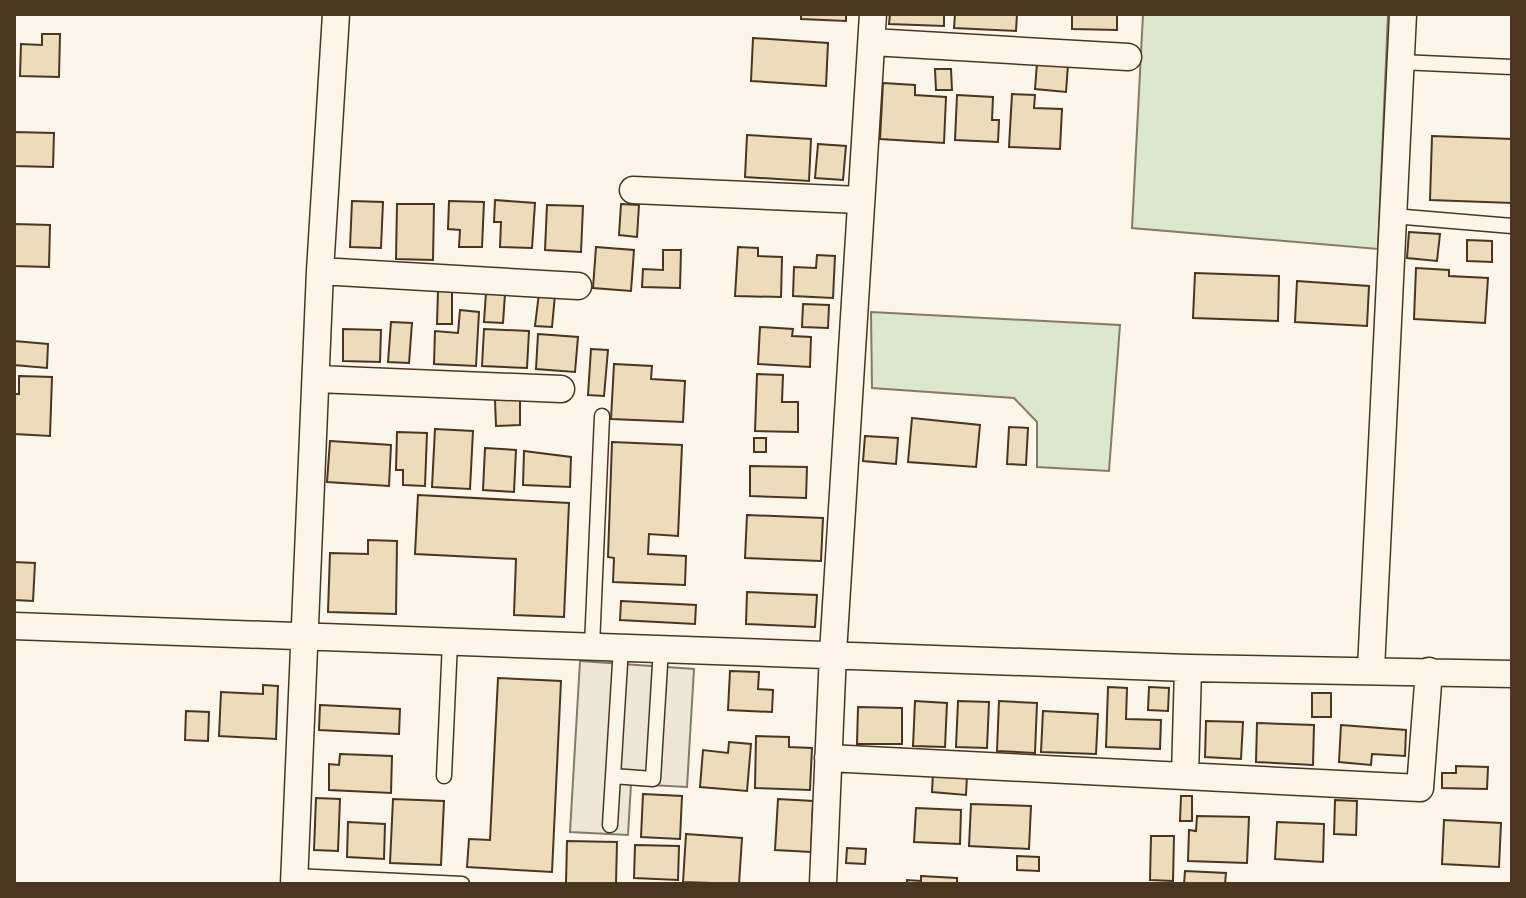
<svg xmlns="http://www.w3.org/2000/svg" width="1526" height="898" viewBox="0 0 1526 898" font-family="'PT Sans',sans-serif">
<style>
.green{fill:#dce7d0;stroke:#887966;stroke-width:2}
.parking{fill:#ede7d9;stroke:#887966;stroke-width:2}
.building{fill:#ecdcbc;stroke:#4a3520;stroke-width:2}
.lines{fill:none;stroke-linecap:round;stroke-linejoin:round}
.service-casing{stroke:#4a3520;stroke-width:17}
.minor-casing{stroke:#4a3520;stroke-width:29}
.service{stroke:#fbf6e9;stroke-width:14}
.minor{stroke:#fbf6e9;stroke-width:26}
</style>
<rect width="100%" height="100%" fill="#fbf6e9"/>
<!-- green -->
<path class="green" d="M1143 14H1388L1378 249 1132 228Z
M871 312 1120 325 1109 471 1037 467V422L1014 398 872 388Z"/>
<!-- parking -->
<path class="parking" d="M580 661 694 669 687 787 631 784 628 835 570 832Z"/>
<!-- building -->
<path class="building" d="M801 14H846V21L801 19Z
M890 14H944V26L889 24Z
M955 14H1017L1016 31 954 28Z
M1072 14H1117V30L1072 29Z
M42 34H60L59 77 20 76 21 44 42 45Z
M753 38 828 43 826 86 751 81Z
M1037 63 1068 65 1066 92 1035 89Z
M935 69H951L952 90H936Z
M883 83 915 85V95L946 97 944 143 880 139Z
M1012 94 1035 95 1034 108 1062 109 1060 149 1009 147Z
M957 95 993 97 992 120H999L998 142 955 140Z
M14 132 54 133 53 167 14 166Z
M747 135 811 139 809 181 745 177Z
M1432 136 1512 139V203L1430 200Z
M818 144 846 146 843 180 815 178Z
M495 200 535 203 532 248 500 247 501 222H494Z
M352 201 383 202 381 248 350 247Z
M449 201 484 202 482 247H459L460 230 448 229Z
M397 204H434L433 260 396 259Z
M621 204 639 205 637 237 619 235Z
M547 205 583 206 581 252 545 250Z
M14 224 50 225 49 267 14 266Z
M1409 232 1440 234 1437 261 1407 258Z
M1467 240 1492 241V262L1467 261Z
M596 247 634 250 631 291 593 288Z
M738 247 758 248V256L782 257 781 297 735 296Z
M663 250H681L680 288 642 287 643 269 663 270Z
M817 255 835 256 833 298 793 296 794 267 816 268Z
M1416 268 1449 270V276L1488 278 1485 323 1414 319Z
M1195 273 1279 276 1278 321 1193 318Z
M1297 281 1369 286 1367 326 1295 322Z
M438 290H452V324H437Z
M486 292 505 294 503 323 484 322Z
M539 293 555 295 552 327 535 326Z
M803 304 829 305 828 328 802 327Z
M460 310 479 312 476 366 434 364 435 331 458 333Z
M391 322 412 323 409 363 388 362Z
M760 327 793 329 792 336 811 337 810 367 758 364Z
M343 329 381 330 380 362 343 361Z
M484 329 529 331 527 368 482 366Z
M538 334 578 337 575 372 536 369Z
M14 341 48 344 47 368 14 365Z
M591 349 608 350 604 396 588 395Z
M614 364 652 366 651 379 685 381 683 422 611 419Z
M757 374 783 375 782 402H798V432L755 431Z
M19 376 52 377 50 436 14 434V394H19Z
M495 400H520V425L496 426Z
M912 418 980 425 976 467 908 462Z
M1009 427 1028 428 1026 465 1007 464Z
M435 429 473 431 470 489 432 487Z
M397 432 427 433 425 486 403 485V470H396Z
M865 436 898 438 896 464 863 461Z
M754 438H766V452H754Z
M330 441 391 445 389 486 327 482Z
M612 442 682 445 678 536 649 534 648 554 686 556 685 585 613 582 614 558 608 557Z
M485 448 516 450 514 492 483 490Z
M524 451 571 457 570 487 523 485Z
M750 466 807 467 806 498 750 496Z
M418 495 569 503 564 617 514 615 516 559 415 554Z
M747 515 823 518 821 561 745 558Z
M368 540 397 541 396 614 328 612 330 553 368 554Z
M14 562 35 563 33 601 14 600Z
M747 592 817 595 815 627 746 624Z
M621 601 696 605 695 624 620 620Z
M730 671 759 672 758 689 773 690 772 712 728 710Z
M498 678 561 681 552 872 467 867 469 839 490 840Z
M263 685 278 686 276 739 219 736 221 692 263 694Z
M1108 687 1127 688 1126 719 1161 720 1160 749 1106 747Z
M1149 687 1169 688 1168 711 1148 710Z
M1312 693H1331V717H1312Z
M915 701 947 703 945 747 913 746Z
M958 701 989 702 987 748 956 747Z
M999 701 1037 703 1035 753 997 751Z
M320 705 400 709 399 734 319 730Z
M858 707 902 708V744H857Z
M186 711 209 712 208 741 185 740Z
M1043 711 1098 714 1096 754 1041 752Z
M1206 721 1243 722 1241 759 1205 757Z
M1257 723 1314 725 1313 765 1256 762Z
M1341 725 1406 730 1405 756 1372 754 1371 765 1339 762Z
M756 736 789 737V747L812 748 810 790 755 788Z
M729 742 751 744 747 791 700 787 703 750 728 753Z
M340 754 392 756 391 793 329 790V764L339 765Z
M1456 766 1488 767 1487 789 1442 788V773H1456Z
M933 773 967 776 966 795 932 792Z
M643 794 682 796 680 839 641 837Z
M1181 796H1192V821H1180Z
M316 798 340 799 338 851 314 850Z
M393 799 444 801 441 865 390 863Z
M778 799 813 801 811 852 775 850Z
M1335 800 1357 801 1356 835 1334 834Z
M971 804 1031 806 1029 849 969 846Z
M916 808 961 810 960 844 914 842Z
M1197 816 1249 817 1247 863 1188 861 1189 830 1196 831Z
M1444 820 1501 823 1499 867 1442 864Z
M348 822 385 824 384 859 347 857Z
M1277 822 1324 824 1323 862 1275 859Z
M686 834 742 838 739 884 683 882Z
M1151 836H1174L1173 881 1150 880Z
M567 841 617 842 616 884 566 883Z
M635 845 679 846 678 880 634 878Z
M847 848 866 849 865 864 846 863Z
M1017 856 1039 857V871L1017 870Z
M1185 871 1226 873 1225 884H1184Z
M921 876 957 878V884H907V880L921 881Z"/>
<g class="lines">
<defs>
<path id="service" d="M1400 62 1512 67
M1393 216 1512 226
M592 646 602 416
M444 776 450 642
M613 776 653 779 661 648
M610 825 621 647
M294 876 462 884"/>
<path id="minor" d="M872 42 1128 57
M633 190 860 200
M320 271 578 286
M317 379 561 389
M14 626 1188 668 1512 674
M1371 669 1403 14
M828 758 1420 788 1429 671
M1185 776 1188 668
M294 884 320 271 336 14
M823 884 833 653 873 14"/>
</defs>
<!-- service casing -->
<use href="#service" class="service-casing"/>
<!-- minor casing -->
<use href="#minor" class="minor-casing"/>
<!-- service -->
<use href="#service" class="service"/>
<!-- minor -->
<use href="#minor" class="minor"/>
</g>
<!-- border -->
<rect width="1526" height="898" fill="none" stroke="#4a3520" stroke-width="32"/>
</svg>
